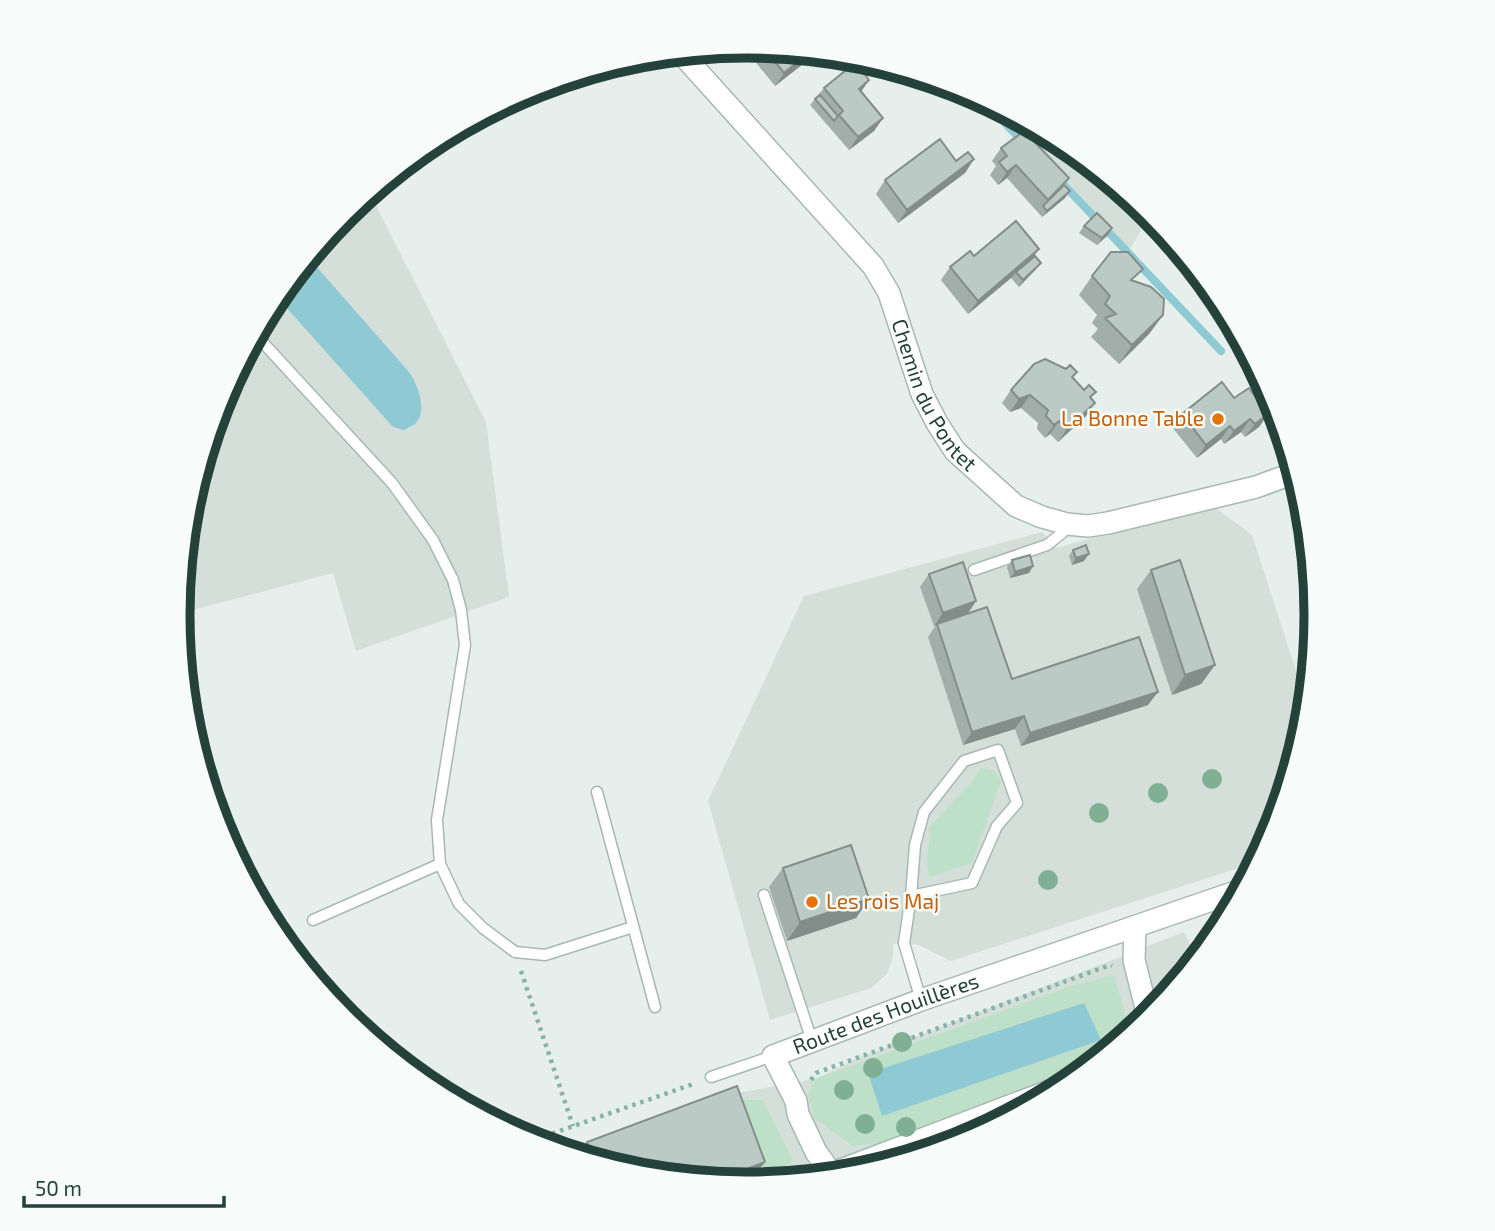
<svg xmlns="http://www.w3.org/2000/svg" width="1495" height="1231" viewBox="0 0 1495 1231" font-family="'Exo 2',sans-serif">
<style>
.built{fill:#d4dfda}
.green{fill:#bfe0c8}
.water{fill:#8ec9d4}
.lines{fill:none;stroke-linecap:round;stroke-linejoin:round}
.stream{stroke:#8ec9d4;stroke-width:8}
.service-casing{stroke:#a8b8b2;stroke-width:13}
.minor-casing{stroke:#a8b8b2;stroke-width:24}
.path{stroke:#86b3a5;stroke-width:4.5;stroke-dasharray:3.5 5;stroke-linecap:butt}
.service{stroke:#fff;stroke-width:10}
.minor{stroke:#fff;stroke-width:21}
.tree{fill:#80af93}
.wall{fill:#a1aea9}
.shaded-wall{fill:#838d89}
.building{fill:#bbcac4;stroke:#838d89;stroke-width:2}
.food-dot{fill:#e8710a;stroke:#f7fbf9;stroke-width:2.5}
.labels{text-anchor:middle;stroke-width:5;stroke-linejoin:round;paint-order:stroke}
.street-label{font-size:21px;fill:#24423a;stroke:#f7fbf9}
.food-label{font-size:21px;fill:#c56008;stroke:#f7fbf9;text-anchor:end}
.rim{fill:none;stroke:#24423a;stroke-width:9}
</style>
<rect width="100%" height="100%" fill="#e6efeb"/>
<!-- built -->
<path class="built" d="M980 97 1065 142 1151 213 1130 249Z
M369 192 486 422 509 597 356 651 333 573 178 614 189 504 221 397 274 298 345 212Z
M1209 503 1252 535 1308 708 1306 727 1274 834 1260 861 951 961 919 945 904 943 893 944V957L887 974 871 988 770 1020 708 801 804 596 1042 532 1057 548Z
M1184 932 1198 961 1150 1019 1064 1090 965 1142 858 1175 747 1185 636 1174 561 1152 737 1093 815 1079 860 1057 938 1028Z"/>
<!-- green -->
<path class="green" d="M981 768 995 771 1001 781 972 863 930 877C923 861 932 844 929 827L969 785Z
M1114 975 1129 1028 1118 1045 1099 1060 882 1143 853 1146 814 1118 808 1095 815 1079 1074 985Z
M720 1099 763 1100 793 1160 771 1176 753 1183Z"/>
<!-- water -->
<path class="water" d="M308 257 409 372C418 384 428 412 415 424 412 426 407 428 404 430L393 427 276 296Z
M1084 1003 1101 1040 882 1116 868 1073Z"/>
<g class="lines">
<!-- stream -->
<path class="stream" d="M979 96 1024 143
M1062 183 1221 351"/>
<defs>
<path id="service" d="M255 334 392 483 433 540 453 580 461 610 465 645 437 820 440 864 459 904 483 928 515 952 545 955 633 927
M974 570 1047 545 1062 533 1067 524
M597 792 655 1007
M764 895 812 1041
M911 896 972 883 997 826 1017 803 998 750 964 761 924 812 915 845 911 896 904 943 921 1000
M313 920 440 864
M711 1077 773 1056"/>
<g id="minor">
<path id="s1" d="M680 52 873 266 889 293 922 394 937 423 955 451 1016 506 1042 517 1067 524 1088 526 1108 523 1256 487 1297 472"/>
<path d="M1135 928 1134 960 1149 1020"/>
<path d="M833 1173 1073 1082"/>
<path id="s2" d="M834 1177 816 1152 798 1114 796 1101 773 1056 921 1000 1244 889"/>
</g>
</defs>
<!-- service casing -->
<use href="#service" class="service-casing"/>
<!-- minor casing -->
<use href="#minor" class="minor-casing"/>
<!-- path -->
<path class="path" d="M521 971 573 1126
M811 1080 816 1073 1110 965 1112 966
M528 1142 696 1083"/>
<!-- service -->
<use href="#service" class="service"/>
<!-- minor -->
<use href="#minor" class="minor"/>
</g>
<!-- trees -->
<g class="tree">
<circle cx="1212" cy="779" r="10"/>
<circle cx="1158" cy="793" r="10"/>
<circle cx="1099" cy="813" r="10"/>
<circle cx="1048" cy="880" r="10"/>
<circle cx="902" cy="1042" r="10"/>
<circle cx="873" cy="1068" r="10"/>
<circle cx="844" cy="1090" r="10"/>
<circle cx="865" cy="1124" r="10"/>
<circle cx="906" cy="1127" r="10"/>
</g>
<!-- wall -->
<path class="wall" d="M748 46 813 52 808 60 775 86 745 49Z
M930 78 959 87 946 97Z
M869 80 861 92 883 118 874 131 849 150 810 105 824 88Z
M1001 148 1064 185 1065 198 1042 217 1007 178 998 185 990 175 996 166 992 161Z
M1084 158 1136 200 1134 202 1078 168Z
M974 159 965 173 898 223 876 194 885 180 956 161Z
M1084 226 1112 228 1108 235 1097 245 1079 233Z
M974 256H1035L1036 269 1019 287 1011 278 968 314 941 280 950 267Z
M1092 276 1134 281 1163 315 1149 334 1119 364 1091 337 1098 329 1092 323 1097 315 1079 295Z
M1066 369 1077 372 1073 378 1091 398 1086 416 1058 442 1050 434 1045 438 1037 429 1038 423 1021 408 1010 412 1002 403 1011 390Z
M1234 398 1268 414 1259 427 1245 437 1241 432 1224 444 1221 439 1197 458 1172 427 1182 414Z
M1073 550 1084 561 1072 565 1069 556Z
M1012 560 1033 566 1029 573 1010 578 1007 567Z
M1151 570 1215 665 1201 684 1172 695 1137 589Z
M929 574 976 601 968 614 1012 679 1148 705 1021 746 1015 729 963 745 928 637 936 625 934 626 920 587Z
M783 868 869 899 856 918 787 941 769 887Z
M587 1142 636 1174 576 1156Z"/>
<!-- shaded-wall -->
<path class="shaded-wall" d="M810 52H813L808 60 775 86 784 73Z
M869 80 860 93 859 89Z
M956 86 959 87 946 97 951 90Z
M883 118 874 131 849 150 858 137Z
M974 159 965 173 898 223 907 210Z
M1016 165 1007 178 998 185 1007 172Z
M1070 191 1065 198 1042 217 1047 211Z
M1112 228 1108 235 1097 245 1102 238Z
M1039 249 1030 262 1016 272 1011 278 968 314 978 301Z
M1041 263 1036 269 1019 287 1023 280Z
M1163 315 1149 334 1119 364 1132 345Z
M1030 395 1021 408 1010 412 1019 399Z
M1095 403 1086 416 1058 442 1067 429Z
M1268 414 1259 427 1245 437 1255 424Z
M1250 419 1241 432 1224 444 1234 431Z
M1059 421 1050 434 1045 438 1054 425Z
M1230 426 1221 439 1197 458 1206 445Z
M1089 554 1084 561 1072 565 1076 558Z
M1033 566 1029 573 1010 578 1015 572Z
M976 601 967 614 934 626 943 613Z
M1215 665 1201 684 1172 695 1185 675Z
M1158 692 1148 705 1021 746 1030 733Z
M1024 716 1015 729 963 745 972 732Z
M869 899 856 918 787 941 800 922Z
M765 1162 748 1185 713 1182Z"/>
<!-- building -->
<path class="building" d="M763 47 810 52 784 73Z
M856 62 869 80 859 89 883 118 858 137 839 115 843 111 824 88Z
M944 82 956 86 951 90Z
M820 95 838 116 834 121 815 99Z
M1024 131 1069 178 1048 200 1016 165 1007 172 999 162 1007 156 1001 148Z
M940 139 956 161 968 152 974 159 907 210 885 180Z
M1064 185 1070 191 1047 211 1043 206Z
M1097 213 1112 228 1102 238 1084 226Z
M1016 221 1039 249 978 301 950 267 970 251 974 256Z
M1111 252H1128L1143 269 1131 280 1151 287 1164 299 1163 315 1132 345 1105 318 1116 314 1105 304 1110 296 1092 276Z
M1035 256 1041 263 1023 280 1016 272Z
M1045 359 1066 369 1070 365 1077 372 1072 377 1084 390 1089 385 1096 392 1090 397 1095 403 1067 429 1059 421 1054 425 1046 416 1048 410 1030 395 1019 399 1011 390 1034 364Z
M1222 382 1234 398 1249 388 1268 414 1255 424 1250 419 1234 431 1230 426 1206 445 1182 414Z
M1086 545 1089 554 1076 558 1073 550Z
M1030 555 1033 566 1015 572 1012 560Z
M1180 560 1215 665 1185 675 1151 570Z
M963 562 976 601 943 613 929 574Z
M987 607 1012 679 1139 637 1158 692 1030 733 1024 716 972 732 937 624Z
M851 845 869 899 800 922 783 868Z
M737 1086 765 1162 713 1182 636 1174 594 1162 587 1142Z"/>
<!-- markers -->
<g class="food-dot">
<circle cx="1218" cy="419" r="7"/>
<circle cx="812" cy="902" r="7"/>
</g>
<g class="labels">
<!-- street labels -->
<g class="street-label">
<text dy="7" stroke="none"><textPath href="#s1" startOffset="432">Chemin du Pontet</textPath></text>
<text dy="7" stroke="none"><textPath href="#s2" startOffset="257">Route des Houillères</textPath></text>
</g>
<!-- food labels -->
<g class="food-label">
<text x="1204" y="426">La Bonne Table</text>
<text x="826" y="909" text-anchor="start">Les rois Maj</text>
</g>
</g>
<!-- crop -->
<path d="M0 0H1495V1231H0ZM190 615a557 557 0 1 1 1114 0a557 557 0 1 1-1114 0Z" fill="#f7fbf9" fill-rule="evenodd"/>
<path class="rim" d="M190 615a557 557 0 1 1 1114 0a557 557 0 1 1-1114 0Z"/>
<!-- scale -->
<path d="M24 1196v10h200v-10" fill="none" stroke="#24423a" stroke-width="3.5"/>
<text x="35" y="1196" font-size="21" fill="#24423a" stroke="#f7fbf9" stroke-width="5" paint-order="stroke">50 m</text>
</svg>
